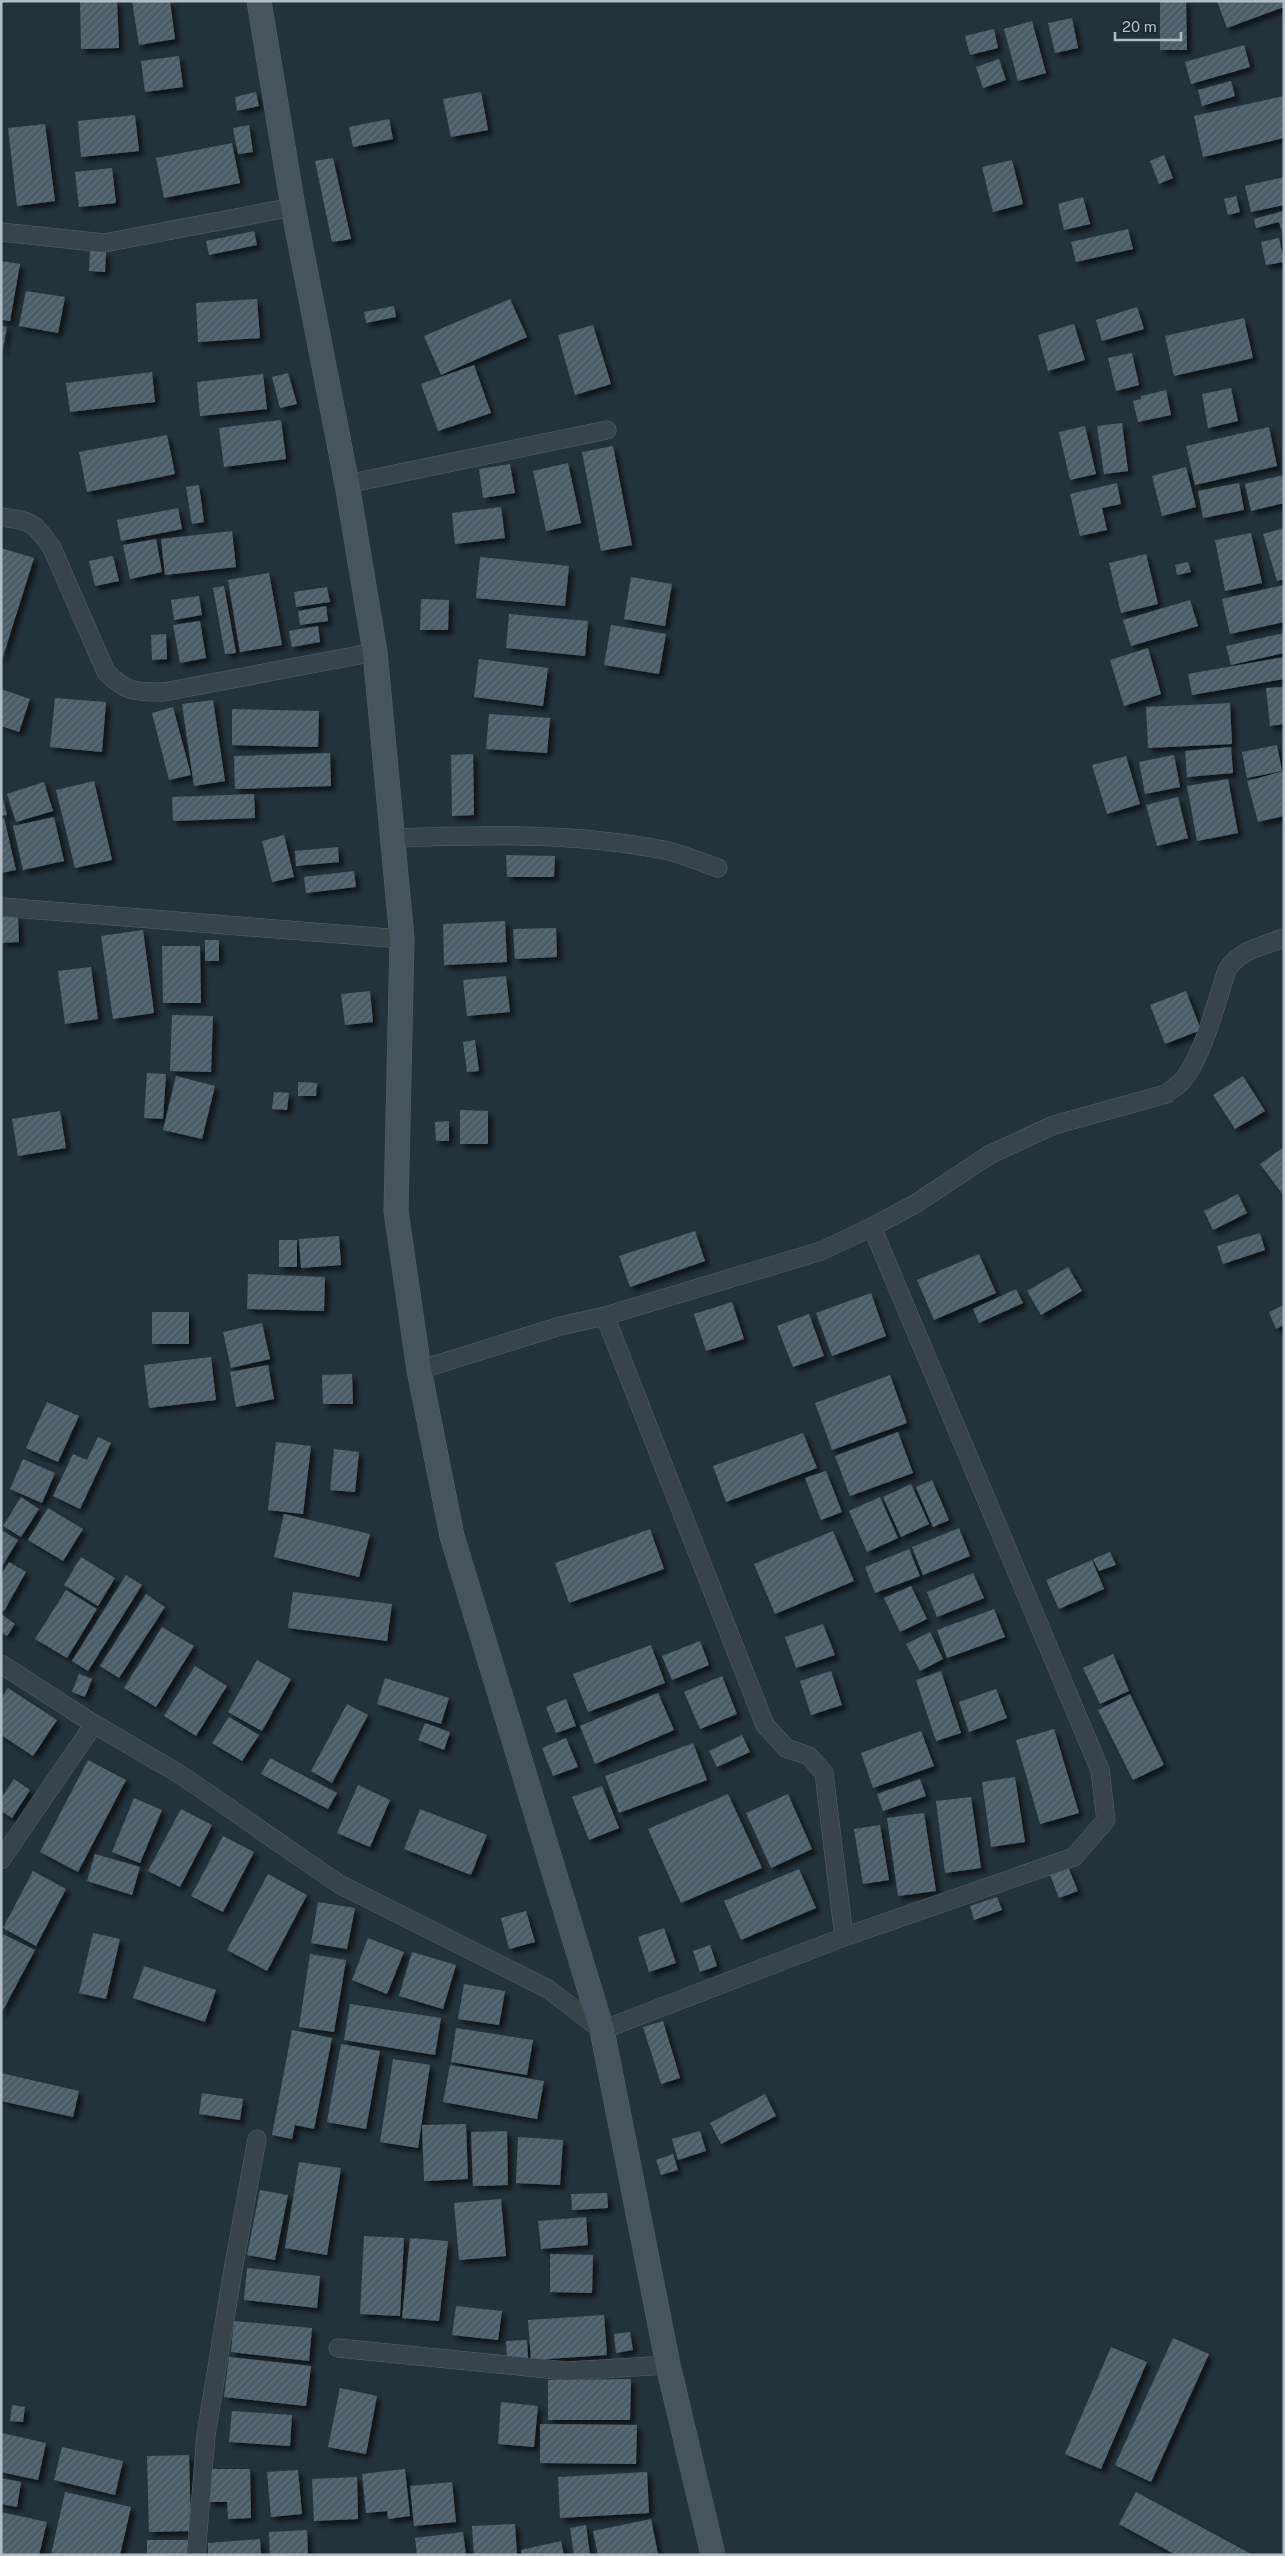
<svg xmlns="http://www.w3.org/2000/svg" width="1285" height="2556" viewBox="0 0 1285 2556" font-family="'Public Sans',sans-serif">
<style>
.building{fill:url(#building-hatch);filter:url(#shadow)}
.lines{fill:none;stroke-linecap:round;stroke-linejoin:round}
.street-casing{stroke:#55626a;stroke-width:19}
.secondary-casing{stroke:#55626a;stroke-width:25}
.street{stroke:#37444c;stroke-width:18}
.secondary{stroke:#45545f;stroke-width:24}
</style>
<defs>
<pattern id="building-hatch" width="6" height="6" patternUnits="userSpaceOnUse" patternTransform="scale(1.25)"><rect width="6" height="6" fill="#4c5d67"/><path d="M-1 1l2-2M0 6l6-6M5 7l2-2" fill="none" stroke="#63727b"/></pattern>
<filter id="shadow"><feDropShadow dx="4.5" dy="4.5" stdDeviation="2.5" flood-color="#0009"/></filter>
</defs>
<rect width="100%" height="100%" fill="#23333c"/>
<!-- building -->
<path class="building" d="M80 1H117L119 48 81 49Z
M132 1H170L175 39 139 45Z
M1160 1H1186L1187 50H1160Z
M1217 1H1284V7L1227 28Z
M1072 18 1078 48 1055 53 1048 23Z
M1032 21 1046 73 1018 81 1004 29Z
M994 29 998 48 970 55 965 36Z
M1244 45 1250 67 1191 84 1185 62Z
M179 56 183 87 145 92 141 61Z
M999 59 1006 80 983 88 976 67Z
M1231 81 1235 96 1202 106 1198 90Z
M256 92 259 106 237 111 235 97Z
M481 92 488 130 451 137 443 99Z
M1284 96V138L1203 157 1194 116Z
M135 115 139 151 81 157 78 121Z
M389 119 393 139 353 147 349 127Z
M45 124 55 201 17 206 8 128Z
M249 125 253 152 238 154 233 128Z
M232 143 240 183 164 198 156 158Z
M1164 155 1173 178 1159 184 1150 161Z
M333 158 351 239 332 242 315 161Z
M1012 160 1023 204 993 212 982 167Z
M112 168 116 203 79 207 75 172Z
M1284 177V205L1251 212 1245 186Z
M1236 196 1240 212 1228 215 1224 199Z
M1083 197 1090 224 1064 230 1058 204Z
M1284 211V238L1279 222 1256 228 1254 219Z
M1128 229 1133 249 1076 262 1071 242Z
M254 231 257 245 209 255 206 241Z
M1279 238 1284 262 1266 265 1261 242Z
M90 250 106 252 105 272 89 271Z
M1 261 20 264 10 321 1 320Z
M26 291 65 297 58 333 19 326Z
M257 299 260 338 198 342 196 303Z
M510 299 527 337 441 375 424 336Z
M394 306 396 317 366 323 364 312Z
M1137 307 1144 329 1102 341 1096 320Z
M1244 318 1253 358 1174 376 1165 336Z
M1074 324 1085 360 1048 371 1038 335Z
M593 325 611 384 575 395 558 335Z
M1 326 7 327 2 354H1Z
M1132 353 1139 385 1116 391 1108 358Z
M474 365 491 413 438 431 421 384Z
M152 372 155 402 70 412 66 383Z
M288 373 297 404 280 408 272 377Z
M263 374 267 409 200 416 197 382Z
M1231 388 1238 421 1208 428 1202 394Z
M1166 390 1171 415 1138 422 1133 401 1141 399V396Z
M281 420 286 459 224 467 219 428Z
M1122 423 1128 471 1104 474 1097 426Z
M1085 426 1096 474 1070 480 1059 432Z
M1269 427 1277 466 1195 485 1186 446Z
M167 435 175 474 87 492 79 452Z
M613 446 632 545 601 551 582 452Z
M568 463 581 523 546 531 533 471Z
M510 464 515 493 483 498 479 469Z
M1186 467 1196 507 1162 516 1152 476Z
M1284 475V503L1251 511 1245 484Z
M1117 483 1121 504 1102 508 1107 530 1080 536 1070 494Z
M1239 483 1244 510 1203 518 1198 491Z
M199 485 204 522 192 524 186 487Z
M501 507 505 538 455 544 452 513Z
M178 508 182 529 121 541 117 520Z
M1284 528V579L1277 581 1263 534Z
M232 531 236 567 165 575 161 539Z
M1251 533 1262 583 1225 591 1215 540Z
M156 539 162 572 130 579 123 545Z
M1 548 34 558 2 660H1Z
M1146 554 1158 604 1121 613 1109 563Z
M113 556 119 581 95 586 89 561Z
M480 557 569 566 565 606 476 598Z
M1188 562 1191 572 1177 575 1175 565Z
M269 573 282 645 240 652 228 580Z
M631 577 672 584 665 626 624 619Z
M1284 585V622L1230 634 1222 599Z
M224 586 236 653 225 654 213 588Z
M327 587 330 602 296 607 294 592Z
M199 596 202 615 174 620 171 600Z
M421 599 449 600 448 630H420Z
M1190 600 1198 626 1131 646 1123 620Z
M326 606 328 621 300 625 298 611Z
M509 614 588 621 585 656 506 648Z
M200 621 206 658 180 663 173 625Z
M611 625 666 634 659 674 604 665Z
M318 626 320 642 292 647 289 631Z
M1284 633V653L1231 665 1226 646Z
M166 634 167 659 152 660 151 635Z
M1148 648 1161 694 1124 706 1110 660Z
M1284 657V679L1192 695 1188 674Z
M479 659 548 668 543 706 474 697Z
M1284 687V724L1270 726 1266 688Z
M1 689 30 699 19 732 1 726Z
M55 698 106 702 102 752 50 747Z
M213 700 225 781 194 786 182 704Z
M1230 703 1232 744 1148 748 1146 707Z
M173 707 191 775 169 780 152 713Z
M232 709 319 711 318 747 232 745Z
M489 714 550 718 547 753 486 749Z
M1277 745 1282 771 1247 778 1242 752Z
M1231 747 1233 773 1187 777 1185 751Z
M330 753 331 786 235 789 234 756Z
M473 754 474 815 452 816 451 755Z
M1174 755 1180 787 1145 794 1139 762Z
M1126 756 1140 804 1107 814 1092 765Z
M1284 771V816L1258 822 1247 781Z
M1228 779 1238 833 1197 841 1187 786Z
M94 781 112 860 75 868 56 790Z
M44 782 53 811 16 822 7 794Z
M1 792 7 815 1 816Z
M254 794 255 818 173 821 172 797Z
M1178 797 1188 838 1157 846 1146 805Z
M54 817 64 861 23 870 13 826Z
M1 818H4L16 870 1 873Z
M284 835 294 877 272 882 262 841Z
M338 847 339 862 296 866 295 851Z
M506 855 555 856 554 877H507Z
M354 871 356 887 306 893 304 877Z
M18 916 19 942 1 943V917Z
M505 921 507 962 444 965 443 924Z
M556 928 557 957 515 959 513 929Z
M143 930 154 1013 113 1019 101 936Z
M205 940H219V961H205Z
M162 946H200L201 1003H163Z
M91 967 98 1019 65 1024 58 971Z
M506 976 510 1012 467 1016 463 980Z
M370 991 373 1022 345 1025 341 994Z
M1186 991 1201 1030 1165 1044 1150 1005Z
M172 1015 213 1016 211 1072 170 1071Z
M475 1040 479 1071 467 1072 463 1042Z
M147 1073 166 1074 163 1119 144 1118Z
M176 1076 215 1086 202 1139 163 1130Z
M1243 1076 1265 1111 1235 1129 1213 1095Z
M298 1082 317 1083 316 1096H298Z
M274 1092 289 1093 287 1110 272 1109Z
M460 1110 488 1111V1144H460Z
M60 1111 66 1148 18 1156 12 1119Z
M449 1121V1141H436L435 1122Z
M1284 1147V1196L1260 1164Z
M1238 1194 1247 1213 1213 1230 1204 1211Z
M695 1231 705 1261 630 1287 619 1256Z
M1260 1233 1265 1250 1223 1264 1217 1246Z
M339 1236 341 1265 301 1268 299 1239Z
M279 1240H297V1267H279Z
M979 1254 996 1293 934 1320 917 1280Z
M1068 1267 1082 1291 1041 1315 1027 1291Z
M248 1274 325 1277 324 1311 247 1309Z
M1016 1289 1023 1303 979 1323 973 1309Z
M871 1293 886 1336 832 1356 816 1313Z
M732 1302 744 1339 706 1351 694 1314Z
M1284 1305V1325L1276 1329 1269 1312Z
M152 1312H189V1344H152Z
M809 1314 824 1356 793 1367 777 1326Z
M262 1323 270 1359 231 1368 223 1332Z
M211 1357 216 1400 149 1408 144 1365Z
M268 1365 274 1399 236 1407 230 1372Z
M352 1374 353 1404H323L322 1375Z
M890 1375 907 1423 832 1450 815 1403Z
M47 1402 79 1416 58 1462 26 1448Z
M898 1432 913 1473 850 1496 835 1456Z
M803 1433 817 1468 726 1502 713 1466Z
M98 1437 111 1443 80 1509 53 1496 73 1454 87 1460Z
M276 1442 311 1446 303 1514 268 1510Z
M334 1449 359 1452 355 1492 330 1490Z
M23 1459 55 1473 42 1503 10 1489Z
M826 1471 842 1512 821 1520 805 1478Z
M932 1480 949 1520 933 1527 916 1487Z
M911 1484 929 1524 901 1537 883 1497Z
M21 1497 39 1509 21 1537 3 1526Z
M880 1497 898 1538 867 1552 849 1511Z
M48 1508 83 1529 63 1561 28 1540Z
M284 1514 370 1534 359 1577 274 1557Z
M959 1528 970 1556 923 1575 912 1547Z
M650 1529 664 1569 569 1603 555 1563Z
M1 1530 18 1540 1 1568Z
M833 1531 854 1581 775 1614 754 1564Z
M909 1549 920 1576 875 1593 865 1567Z
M1110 1552 1116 1565 1099 1571 1093 1559Z
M81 1557 115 1578 98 1606 64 1585Z
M1092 1560 1104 1589 1059 1609 1046 1580Z
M9 1562 26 1572 4 1611 1 1610V1575Z
M973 1573 984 1598 937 1617 927 1592Z
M126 1575 142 1585 88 1671 72 1661Z
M911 1586 927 1619 900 1632 884 1598Z
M66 1590 97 1609 67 1658 35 1639Z
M293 1592 392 1604 387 1641 288 1628Z
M146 1594 165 1607 119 1678 100 1666Z
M994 1609 1005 1637 947 1658 937 1630Z
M1 1614 15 1624 7 1636 1 1632Z
M823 1624 835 1655 796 1668 785 1637Z
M162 1627 194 1646 156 1707 124 1688Z
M930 1632 943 1659 920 1671 906 1644Z
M700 1641 709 1665 672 1680 662 1656Z
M651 1645 665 1683 588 1712 573 1674Z
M1113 1654 1129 1691 1100 1704 1083 1668Z
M257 1660 291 1679 262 1731 228 1712Z
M195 1666 227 1686 196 1736 164 1716Z
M831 1671 842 1705 811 1715 800 1681Z
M941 1671 961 1733 936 1741 916 1680Z
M79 1674 92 1679 85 1697 72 1692Z
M722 1676 737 1714 700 1729 684 1692Z
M385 1678 449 1698 441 1724 377 1704Z
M8 1688 57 1720 33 1756 1 1735V1698Z
M996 1689 1007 1718 969 1732 959 1702Z
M658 1693 674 1730 595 1764 580 1726Z
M1130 1694 1164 1765 1133 1780 1098 1710Z
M566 1699 576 1726 556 1733 546 1707Z
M347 1704 368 1715 332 1783 311 1771Z
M229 1717 259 1735 242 1761 212 1743Z
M425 1723 450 1732 444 1750 418 1740Z
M1054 1729 1079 1813 1040 1824 1016 1740Z
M921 1731 934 1766 873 1788 861 1753Z
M742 1735 750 1752 717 1767 709 1751Z
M566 1738 578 1767 553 1776 542 1748Z
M693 1743 707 1780 619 1813 605 1776Z
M270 1758 337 1793 328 1809 261 1774Z
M88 1760 126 1780 78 1872 40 1852Z
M1015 1777 1025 1842 991 1847 982 1782Z
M14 1779 30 1790 12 1818 1 1811V1798Z
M920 1779 926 1796 883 1811 877 1794Z
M358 1785 390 1800 370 1847 337 1833Z
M602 1786 619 1828 589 1840 572 1797Z
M728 1794 762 1868 681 1903 648 1829Z
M788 1794 812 1849 771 1868 746 1813Z
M971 1797 981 1868 945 1873 936 1801Z
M134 1798 162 1810 140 1863 112 1852Z
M181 1809 212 1825 180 1887 148 1871Z
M420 1809 487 1835 471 1875 404 1849Z
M924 1813 936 1891 898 1896 887 1818Z
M880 1825 889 1880 863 1884 854 1829Z
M223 1836 254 1852 223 1912 191 1896Z
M95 1854 140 1867 132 1895 87 1881Z
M1068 1867 1078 1891 1059 1898 1050 1875Z
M799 1869 816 1908 741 1940 724 1901Z
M33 1871 66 1889 36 1946 3 1928Z
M268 1874 307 1895 267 1971 227 1950Z
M997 1897 1002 1910 974 1920 970 1906Z
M318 1902 355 1908 347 1949 311 1943Z
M526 1911 535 1942 509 1949 501 1918Z
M664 1928 676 1963 649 1972 638 1937Z
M93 1933 120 1939 106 1999 79 1993Z
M3 1934 35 1950 1 2014V1938Z
M368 1938 404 1952 387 1994 352 1980Z
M710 1945 717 1966 700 1972 693 1951Z
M412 1952 456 1965 443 2009 399 1996Z
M310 1954 346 1960 334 2032 299 2027Z
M144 1966 216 1990 205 2022 133 1998Z
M464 1984 505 1991 499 2025 458 2019Z
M350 2004 441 2018 435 2055 344 2040Z
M663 2021 680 2078 661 2084 643 2027Z
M456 2028 533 2040 527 2075 451 2062Z
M292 2030 332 2038 314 2129 295 2125 292 2139 272 2135Z
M341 2044 380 2051 366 2129 327 2122Z
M393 2059 430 2065 418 2148 380 2142Z
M450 2065 544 2081 537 2119 443 2102Z
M1 2073 79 2091 73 2117 1 2101Z
M202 2093 243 2099 240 2120 199 2114Z
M765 2094 776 2116 721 2144 710 2123Z
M466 2124 468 2179 424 2181 422 2125Z
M507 2131 508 2185 473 2186 471 2132Z
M700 2131 706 2151 678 2160 672 2139Z
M518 2137 563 2140 560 2185 516 2183Z
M673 2154 678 2170 661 2175 656 2160Z
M299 2162 341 2168 327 2255 285 2248Z
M260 2190 288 2195 275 2260 247 2255Z
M607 2193 608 2208 572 2210 571 2194Z
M501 2199 506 2256 459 2260 454 2203Z
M586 2217 588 2245 541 2249 538 2221Z
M364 2236 404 2238 400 2316 360 2314Z
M410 2238 448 2241 439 2321 402 2318Z
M550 2254 593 2255 592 2293 550 2292Z
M247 2268 320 2276 317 2308 244 2300Z
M456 2306 502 2311 498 2340 452 2335Z
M604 2315 607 2355 531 2360 528 2320Z
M234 2321 312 2328 309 2361 231 2352Z
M630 2332 633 2350 616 2353 614 2334Z
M1173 2338 1209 2354 1151 2482 1115 2465Z
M527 2340 528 2359 507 2361 506 2341Z
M1111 2347 1147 2362 1101 2469 1065 2454Z
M229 2357 311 2366 306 2406 224 2397Z
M631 2379 630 2420H548V2380Z
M340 2388 377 2396 366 2454 328 2447Z
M501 2402 538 2406 534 2447 498 2444Z
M12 2405 25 2407 23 2422 10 2421Z
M232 2411 292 2415 290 2446 229 2442Z
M540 2424 637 2425 636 2464 540 2463Z
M2 2433 46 2443 38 2480 1 2472Z
M62 2447 123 2461 115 2495 54 2480Z
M189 2455 191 2531 149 2532 147 2456Z
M208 2469H250L251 2518 228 2519 227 2502H208Z
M405 2469 410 2516 388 2519 387 2511 366 2513 362 2474Z
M298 2470 302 2514 271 2517 267 2472Z
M647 2472 649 2513 560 2518 558 2477Z
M357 2477 358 2519 314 2521 312 2479Z
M1 2478 21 2482 17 2507 1 2504Z
M452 2482 456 2522 414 2526 410 2486Z
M65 2492 131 2507 120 2555H51Z
M1136 2492 1253 2555H1176L1119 2524Z
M1 2512 47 2522 39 2555H1Z
M651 2519 658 2554 598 2555 593 2531Z
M515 2524 517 2555H474L472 2526Z
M586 2525 590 2555H574L570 2528Z
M307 2530 308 2555H270L269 2532Z
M463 2532 466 2555H417L415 2538Z
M260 2539 261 2555H208V2543Z
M147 2540H189V2555H147Z
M561 2541 564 2555H522L521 2550Z"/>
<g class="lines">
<defs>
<path id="street" d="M1 232 104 243 293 207
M347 484 607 430
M1 517C32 521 34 522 52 548L106 672C127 693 136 692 164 692L375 652
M393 838C484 835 574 832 664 850 682 854 701 862 718 868
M1 907 402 939
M872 1227 915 1204 989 1155 1054 1125 1166 1094C1171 1090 1177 1086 1181 1082 1202 1060 1217 1000 1227 970 1239 950 1263 946 1284 938
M605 1316 765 1725 786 1748 809 1756 824 1773 844 1937
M1 1664 94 1724 181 1775 339 1884 548 1989 602 2030 844 1937 1074 1857 1106 1820 1100 1770 872 1227 821 1251 605 1316 560 1326 419 1370
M1 1860 94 1724
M338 2348 567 2371 668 2365
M196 2555 206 2435 233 2270 257 2139"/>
<path id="secondary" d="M259 1 293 207 347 484 375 652 402 939 396 1211 419 1370 452 1536 602 2030 668 2365 713 2555"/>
</defs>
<!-- street casing -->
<use href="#street" class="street-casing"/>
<!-- secondary casing -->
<use href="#secondary" class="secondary-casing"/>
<!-- street -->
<use href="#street" class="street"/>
<!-- secondary -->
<use href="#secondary" class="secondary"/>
</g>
<!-- border -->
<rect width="1285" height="2556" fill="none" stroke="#b3bfc8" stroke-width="5"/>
<!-- scale -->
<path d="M1115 32v8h66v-8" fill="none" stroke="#b3bfc8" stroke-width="2.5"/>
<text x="1122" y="32" font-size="15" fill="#b3bfc8" stroke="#1c2931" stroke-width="4" paint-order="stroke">20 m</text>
</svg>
